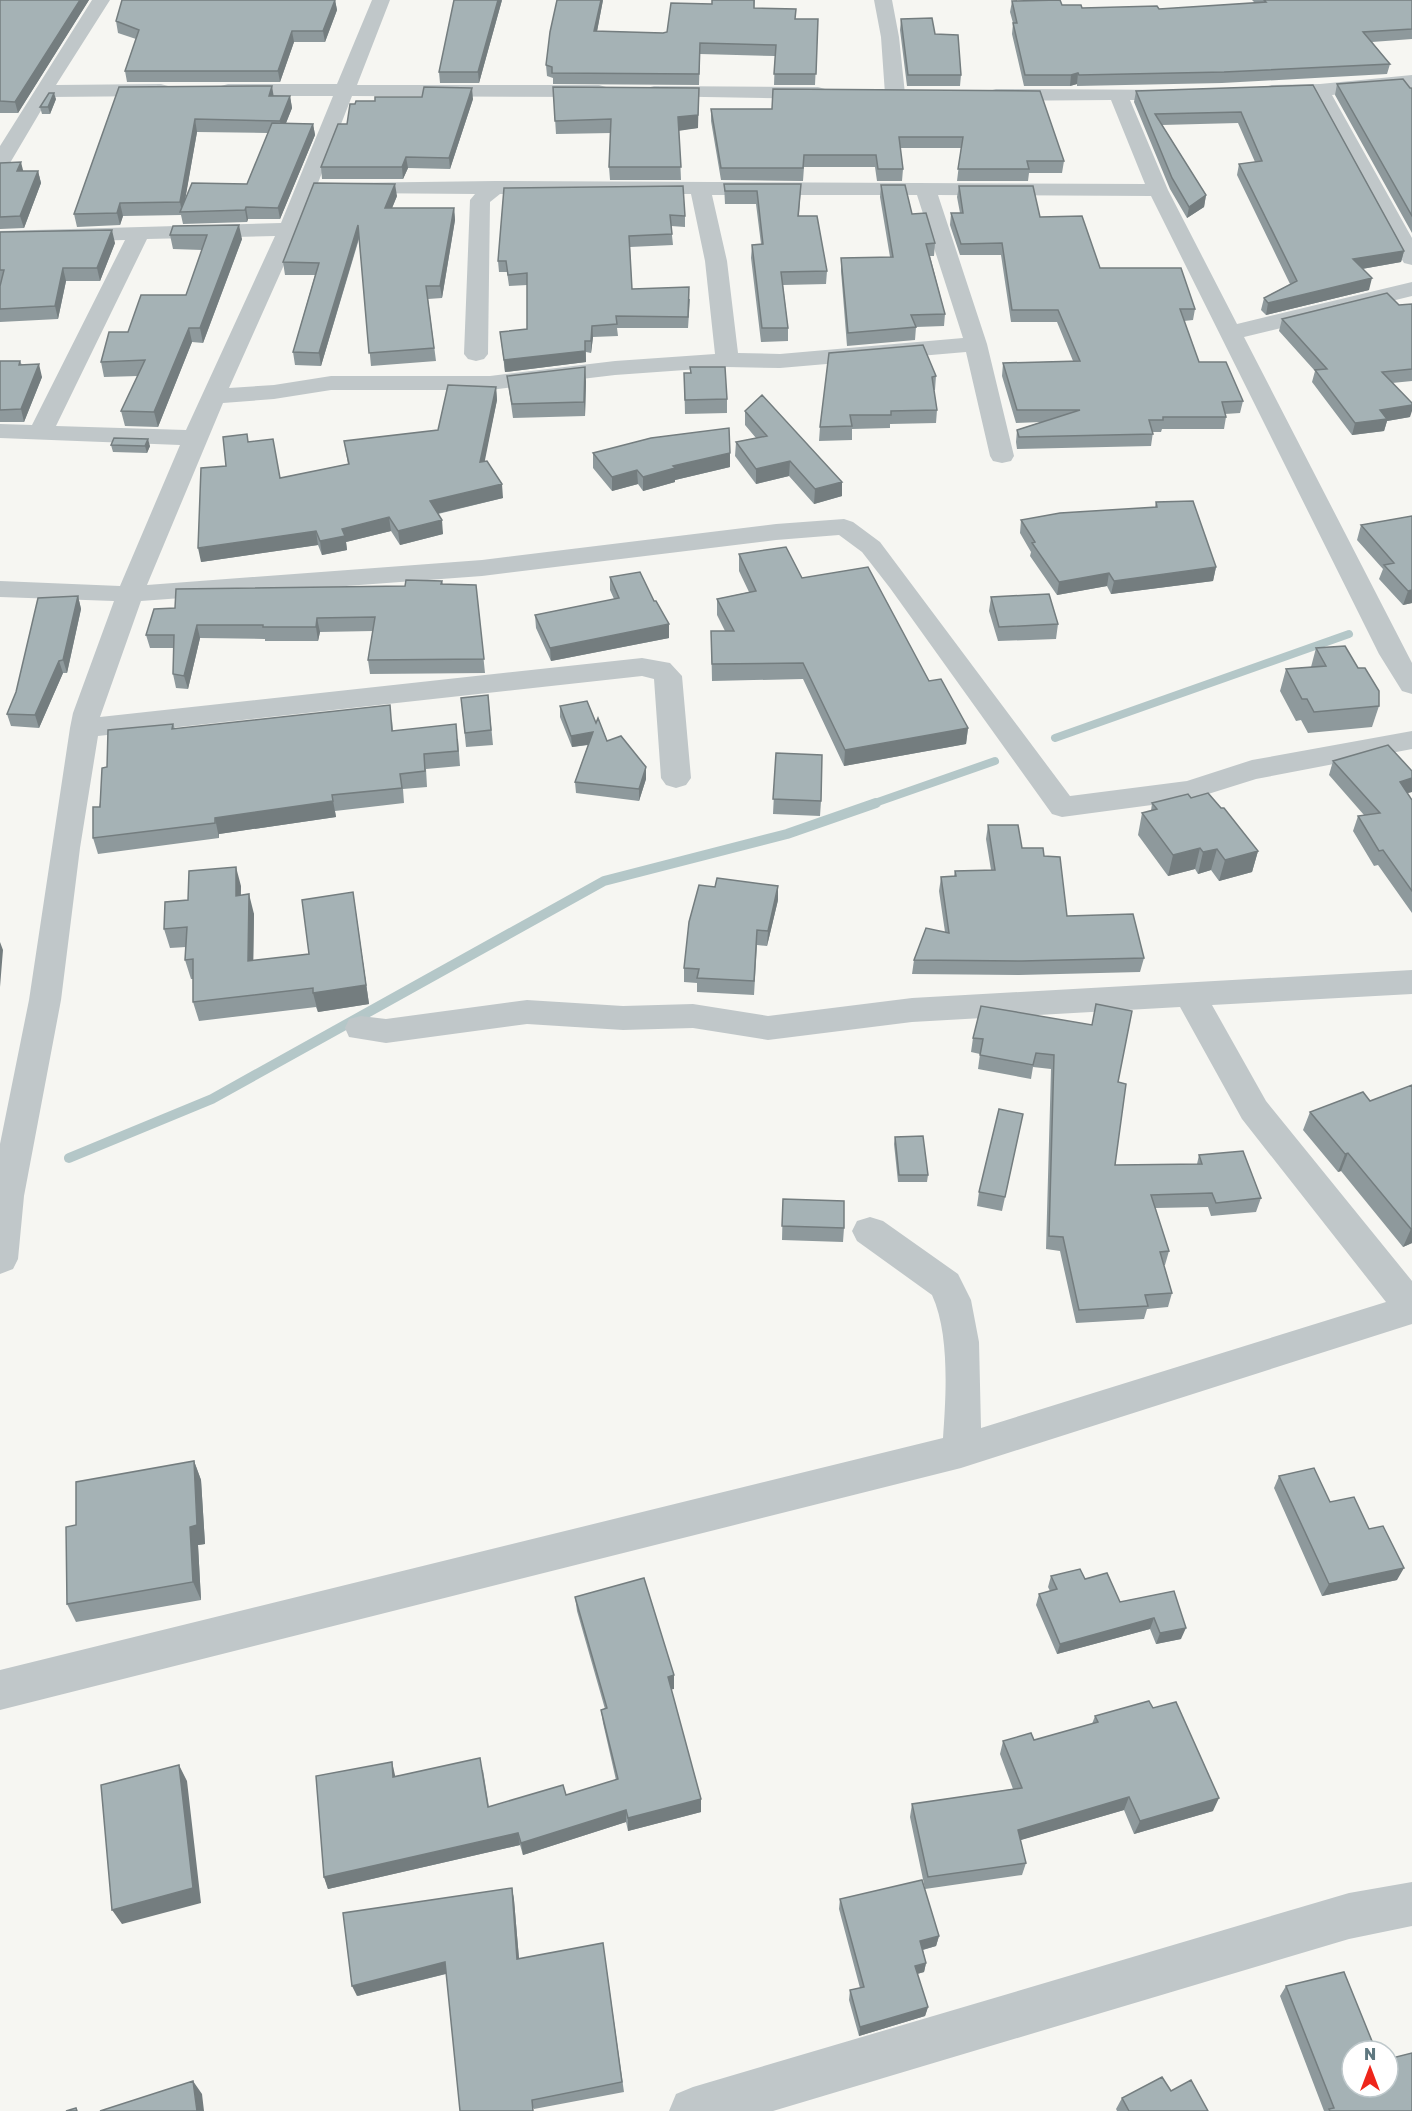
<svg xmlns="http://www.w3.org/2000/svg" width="1412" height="2111" viewBox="0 0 1412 2111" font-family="'Golos Text',sans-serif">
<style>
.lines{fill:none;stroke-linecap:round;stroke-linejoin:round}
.stream-far1{stroke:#b4c7c8;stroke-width:8}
.stream{stroke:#b4c7c8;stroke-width:10}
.minor{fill:#c0c7c9;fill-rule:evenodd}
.wall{fill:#8e999c;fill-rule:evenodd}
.shaded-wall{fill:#747d7f}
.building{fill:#a5b2b5;stroke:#747d7f;stroke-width:1.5}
</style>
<rect width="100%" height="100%" fill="#f6f6f2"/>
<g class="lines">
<!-- stream-far1 -->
<path class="stream-far1" d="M1055 738 1349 634
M872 804 995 761"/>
<!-- stream -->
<path class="stream" d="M69 1158 212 1099 604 881 787 834 876 803"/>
<!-- minor -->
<path class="minor" d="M92 0H110L56 85 161 84 168 86 171 90 168 94 161 96 49 97 10 163 7 167 0 169V146Z
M372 0H390L357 85H599L606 87 609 91 606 95 599 97 352 96 300 229 229 388 274 385 331 376H490L615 361 715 354 705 261 691 194H500L490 202 488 354 484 359 476 361 468 359 464 354 470 200 475 194 352 193 345 191 342 187 345 183 495 181 1145 184 1111 100 996 101 989 99 986 95 989 91 996 89 1188 90 1191 94 1188 98 1181 100H1130L1168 190 1237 324 1412 282V296L1244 337 1412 663V694L1402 691 1379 654 1151 196 938 195 987 344 1014 456 1011 461 1002 463 993 461 990 456 966 352 780 368 727 367 615 375 490 390H331L274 399 223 403 147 585 482 560 776 524 844 519 853 522 880 542 1070 796 1187 781 1252 760 1412 731V749L1256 779 1189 800 1062 817 1052 814 890 588 862 552 839 535 776 540 482 576 141 601 100 717 642 658 670 663 682 676 691 778 686 785 676 788 666 785 661 778 654 679 642 676 98 736 80 848 61 1000 24 1196 18 1259 13 1269 0 1274V1144L29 1000 70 728 73 713 114 601 0 597V581L120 586 180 445 0 438V424L32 425 125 240 0 243V231L281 223 333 96H228L221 94 218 90 221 86 228 84H337ZM712 195H917L963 338 780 354 738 353 727 261ZM275 236 186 430 56 426 147 239Z
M874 0H892L899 37 905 94 902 98H888L885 94 881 37Z
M1412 75V87L1332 95 1412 238V265L1404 263 1401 258 1314 96 1265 95 1262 91 1265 87 1272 85 1320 84Z
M654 86 818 87 825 89 828 93 825 97 818 99 647 96 644 92 647 88Z
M1412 970V994L1212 1005 1266 1101 1412 1281V1324L961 1468 0 1710V1670L943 1438C946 1396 950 1334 932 1295L857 1241 852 1231 857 1221 870 1217 883 1221 958 1274 971 1300 979 1342 981 1428 1386 1302 1242 1119 1180 1007 912 1022 768 1040 693 1028 623 1030 527 1024 386 1043 349 1037 345 1028 349 1019 361 1016 386 1019 527 1000 623 1006 693 1004 768 1016 912 998Z
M1412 1882V1926L1349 1939 773 2111H669L676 2094 693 2087 1349 1893Z"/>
</g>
<!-- wall -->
<path class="wall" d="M0 0H89L18 113H0Z
M335 0 337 10 325 42H294L280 82H127L125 71 136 39 118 33 116 21Z
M502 0 479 83H440L439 72Z
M603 0 597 31 663 33 667 32 712 4 755 0 754 8 795 19H818L815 85H774L775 56 700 54 699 85 553 84V78L547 76 546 65Z
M1252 0H1412V39L1372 42 1390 64 1387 74 1222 83 1077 86V84L1070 86H1024L1012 34 1013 23 1010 12 1012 1 1062 5 1082 8 1159 9 1255 3Z
M901 19 961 75 960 86H907L900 30Z
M1337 84 1412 88V233L1335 95Z
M1313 85 1404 251 1401 262 1362 269 1369 290 1266 315 1261 310 1264 298 1290 284 1237 175 1239 164 1255 162 1238 123 1162 125 1206 195 1204 207 1187 218 1170 189 1134 102 1136 91Z
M119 87 290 96 292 108 286 123 313 124 315 135 280 219H248L247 222 183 224 181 215 123 216 120 225 77 227 74 214ZM197 132 268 133 247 184 185 199Z
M553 87 698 128 679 130 681 180H610L609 167 611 133 556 134Z
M773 89 1064 161 1062 173H1029L1028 181H957L961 148H900L903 169 902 181H877L875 167H804L803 181 721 180 711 121V109H772Z
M56 99 50 114H42L40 107Z
M473 99 450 169 408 168 403 179H322L321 167 347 124Z
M0 163 23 171H38L41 183 24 228 0 229Z
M724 184H801L799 216 827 271 826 284 783 285 788 328V341L761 342 751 258 752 245 761 244 756 204H725Z
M881 185 912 214 935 243 934 256H930L945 314 944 326 916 327 915 340 847 346 841 271V258L890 257 880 197Z
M959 186 1040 217 1100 268 1195 309 1193 320 1184 321 1199 362 1243 401 1240 413 1225 414 1226 417 1224 429H1162L1161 432H1153L1151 446 1017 449 1016 442 1017 430 1041 422 1016 423 1002 376 1003 363 1073 361 1057 322H1011L1001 255H960L950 225 951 213H960L957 197Z
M504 188 685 216V227L671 226 673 245 630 247 632 289 690 299 688 328H617L618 336 593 337 591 353 586 352V362L505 372 500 332 527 329V285L509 286 507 272H499L498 261Z
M397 196 392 208H454L455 220 442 298 428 299 436 361 371 366 359 239 321 366 295 365 293 352 315 275H285L283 262Z
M173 226 242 239 203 343 192 342 158 427 125 426 121 411 138 376 104 377 101 362 128 332 186 295 202 250 173 249 170 235Z
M0 232 115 243 100 281H66L58 319 0 322Z
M1412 304V381L1392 383 1410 417 1387 421 1384 431 1352 435 1312 382 1315 371 1279 331 1282 319Z
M923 345 936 376 935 390H934L937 410 936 423 890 424V428L852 429V440L819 441 820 427Z
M0 361H20L22 365 42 377 24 422H0Z
M684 373 727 399V413L685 414Z
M507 376 586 381 585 416 513 418Z
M496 387 497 400 484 461 503 498 438 514 443 534 400 545 391 531 346 542 347 550 322 555 318 545 201 562 226 466 249 442 280 478 348 464 344 441 438 430Z
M745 411 842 482V496L814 504 789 476 756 484 735 456 736 442 756 438 745 425Z
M111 445 150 446 147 453 113 452Z
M593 453H730V467L675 480V482L643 491 638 484 612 491 593 468Z
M1156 502 1216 567 1213 581 1111 594 1107 586 1057 595 1030 556 1031 552 1020 533 1021 520 1155 507Z
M1412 516V603L1403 605 1379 579 1383 569 1357 540 1361 525Z
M739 554 802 578 929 681 968 728 966 744 844 766 803 679 712 681 711 631H725L717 615V599L749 592 739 571Z
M610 577 669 638 551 661 536 628 535 615 614 599 610 590Z
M442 581 443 584 476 585 485 673 370 674 368 660 373 631 320 632 318 641H265V639L200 638 188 689 176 688 173 674 174 648H150L146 635 175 608 405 586Z
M78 596 81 609 67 673H63L39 728 11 726 7 714Z
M991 597 1058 624 1056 639 998 641 989 611Z
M1316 648 1358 668 1379 706 1372 727 1308 733 1301 720 1296 721 1280 691 1286 669 1311 667Z
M488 695 493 745 466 747 461 698Z
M560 706 596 723 607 741 646 779 639 801 576 793 575 782 588 745 572 747 560 717Z
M392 720 393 731 458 739 460 766 426 769 427 787 403 789 404 803 335 811 336 817 219 834V838L98 854 93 838 107 767 173 724 175 729Z
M776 753 821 801 820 816 773 814Z
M1333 761 1412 771V792L1407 793 1412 800V913L1378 865 1374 866 1353 831 1358 816 1364 815 1329 775Z
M1191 798 1221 808 1258 851 1252 872 1219 881 1211 870 1198 874 1195 869 1168 876 1138 835 1142 813 1151 811 1152 803Z
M988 825 1022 848 1044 856 1067 916 1144 958 1140 972 1019 975 912 974 914 960 945 932 939 891 941 877 954 876 955 871 991 870 986 839Z
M241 886V895L254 914 253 961 309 954 353 892 369 1004 318 1012 316 1007 199 1021 193 1002V979H191L185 960 186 947 170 948 164 929 188 900Z
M778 900 767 946 757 945 754 995 697 992V983L684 982V968Z
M981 1006 1118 1082 1115 1165 1197 1164 1199 1155 1261 1198 1256 1212 1211 1216 1208 1207 1155 1208 1169 1251 1165 1265H1164L1172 1293 1168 1307 1147 1309 1144 1319 1076 1323 1060 1251 1046 1249 1051 1069 1033 1067 1031 1079 978 1069 980 1054 971 1052 973 1038Z
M1412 1085V1243L1403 1247 1341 1171 1338 1172 1303 1130 1310 1112 1370 1101Z
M1020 1128 1002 1211 977 1206 979 1192Z
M895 1137 928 1175 927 1182H898L894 1144Z
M783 1199 844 1228 843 1242 782 1240Z
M194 1461 201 1480 205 1544 198 1545 201 1600 76 1622 67 1604 76 1525Z
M1279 1476 1369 1529 1397 1580 1322 1596 1274 1488Z
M1051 1576 1085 1579 1120 1602 1174 1591 1181 1639 1156 1644 1150 1629 1057 1654 1036 1605 1039 1594 1050 1591 1048 1587Z
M575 1597 674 1675V1689H671L701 1799V1812L628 1831 626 1822 523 1855 520 1845 328 1889 324 1877 395 1776 483 1770 489 1807 566 1795 616 1780 603 1723 601 1710 605 1709 577 1611Z
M1095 1716 1213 1811 1134 1834 1124 1810 1020 1840 1026 1863 1022 1875 925 1889 910 1817 912 1804 1013 1789 1000 1754 1003 1741 1034 1740 1092 1724Z
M512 1888 514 1900 519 1959 603 1943 624 2092 534 2109 446 1974 357 1996Z
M840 1899 939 1936 936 1946 923 1950 926 1963 924 1972 917 1974 928 2007 925 2016 859 2036 849 2000 850 1990 860 1988 839 1909Z
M1286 1986 1352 2087 1412 2111H1324L1280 1996Z
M1171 2091 1208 2111H1117L1116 2109 1122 2098Z"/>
<!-- shaded-wall -->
<path class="shaded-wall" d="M80 0H89L18 113 15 102Z
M335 0 337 10 325 42 323 31Z
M498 0H502L479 83 478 72Z
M601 0H603L595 42 594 31Z
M292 31 294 42 280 82 278 71Z
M1078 73 1077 84 1070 86 1071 75Z
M272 86 274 98 269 96Z
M472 88 473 99 450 169 449 158Z
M699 88 698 128 678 131V117Z
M54 93 56 99 50 114 48 107Z
M290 96 292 108 282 133 280 121Z
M195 119 197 132 183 212H182L180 202Z
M313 124 315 135 280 219 278 208Z
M406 157 408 168 403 179 402 167Z
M21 162 24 174 17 171Z
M38 171 41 183 24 228 20 216Z
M395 184 397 196 387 220 385 208Z
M1206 195 1204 207 1187 218 1189 207Z
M120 203 123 216 120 225 117 213Z
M246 207 248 219 247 222 245 210Z
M454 208 455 220 442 298 440 286Z
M239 225 242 239 203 343 200 328Z
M358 225 359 237 321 366 319 353Z
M112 230 115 243 100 281 97 268Z
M1404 251 1401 262 1350 271 1353 259Z
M63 268 66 281 58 319 55 306Z
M1372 278 1369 290 1266 315 1268 303Z
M592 326 593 337 591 353V341Z
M189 328 192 342 158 427 154 412Z
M585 341 586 362 505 372 504 360Z
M39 364 42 377 24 422 21 409Z
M585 367 586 381 585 416 584 402Z
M496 387 497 400 482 475 480 462Z
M1412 405V411L1410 417 1387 421 1384 431 1352 435 1355 423 1380 410Z
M148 439 150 446 147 453 145 446Z
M730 453V467L675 480V482L643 491V477L673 466Z
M790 461 789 476 756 484V469Z
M637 470 638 484 612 491V477Z
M842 482V496L814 504 815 489Z
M502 484 503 498 431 515 430 501Z
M389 517 391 531 346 542 347 550 322 555 320 541 342 529Z
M442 520 443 534 400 545 398 531Z
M316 531 318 545 201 562 198 548Z
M1216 567 1213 581 1111 594 1114 581Z
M1109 573 1107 586 1057 595 1059 582Z
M1412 590V603L1403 605 1408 591Z
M78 596 81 609 67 673 63 660Z
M317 618 320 632 318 641 316 627Z
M669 624V638L551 661 550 648Z
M197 625 200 638 188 689 184 676Z
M59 661 63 673 39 728 35 715Z
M968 728 966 744 844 766 845 750Z
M593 732V744L572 747 571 736Z
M646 767V779L639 801V789Z
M1412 778V792L1395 796 1400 782Z
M332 795 336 817 219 834V838L215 818Z
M1200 848 1195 869 1168 876 1173 855Z
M1217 849 1211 870 1198 874 1203 852Z
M1258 851 1252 872 1219 881 1225 860Z
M236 867 241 886 240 915 236 896Z
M778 886V900L767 946 768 931Z
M353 892 369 1004 318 1012 313 993Z
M249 894 254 914 253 981 248 961Z
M0 942 3 950 0 987Z
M1348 1153 1341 1171 1338 1172 1345 1154Z
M1411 1229H1412V1243L1403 1247Z
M194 1461 201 1480 205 1544 198 1545 201 1600 193 1582 190 1527Z
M1404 1568 1397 1580 1322 1596 1329 1584Z
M1154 1618 1150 1629 1057 1654 1060 1644Z
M1186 1628 1181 1639 1156 1644 1160 1633Z
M674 1675V1689L668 1690V1677Z
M392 1762 395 1775 397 1789 393 1777Z
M179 1765 187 1781 201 1903 122 1924 112 1910Z
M1129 1797 1124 1810 1014 1842 1018 1830Z
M1219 1798 1213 1811 1134 1834 1140 1821Z
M701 1799V1812L628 1831V1818Z
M626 1810V1822L523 1855 521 1843Z
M518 1833 520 1845 328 1889 324 1877Z
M512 1888 514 1900 520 1970 517 1959Z
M939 1936 936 1946 918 1951 920 1941Z
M445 1962 449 1973 357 1996 352 1986Z
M926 1963 924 1972 913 1975 915 1966Z
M928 2007 925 2016 859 2036 860 2027Z
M193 2081 202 2094 204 2111H197Z"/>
<!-- building -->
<path class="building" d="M0 0H80L15 102 0 101Z
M122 0H335L323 31H292L278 71H125L139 30 116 21Z
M454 0H498L478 72H439Z
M557 0H601L594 31 663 33 667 32 671 3 712 4V0H754V8L796 9 795 19H818L816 74H774L776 45 700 43 699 74 552 73V67L546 65 550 32Z
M1060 0 1062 5H1081L1082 8 1157 6 1159 9 1266 2 1264 0H1412V29L1363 32 1390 64 1224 72 1079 75 1078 73 1071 75H1025L1013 23H1017L1012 1Z
M932 18 935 34 958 35 961 75H908L901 19Z
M1403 79 1410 88H1412V216L1337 84Z
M1313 85 1404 251 1353 259 1372 278 1268 303 1264 298 1297 281 1239 164 1262 161 1241 112 1155 114 1206 195 1189 207 1172 178 1136 91Z
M272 86 269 96H290L280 121 195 119 180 202 120 203 117 213 74 214 119 87Z
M424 87 472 88 449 158 406 157 402 167H321L338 124H347L350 104H355L356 101H375V97H422Z
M553 87 699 88 698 115 678 117 681 167H609L611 119 555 121Z
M773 89 1040 91 1064 161H1027L1029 169H958L963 137H899L903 169H878L876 155H804L803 168H721L711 109H772Z
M49 93H54L48 107H40Z
M272 123 313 124 278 208 246 207 245 210 180 212 192 183 247 184Z
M21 162 17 171H38L20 216 0 217V163Z
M314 183 395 184 385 208H454L440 286H426L434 348 369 353 358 225 319 353 293 352 319 263 283 262Z
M724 184H801L798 216H817L827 271 781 272 788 328H762L752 245 763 244 757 191H725Z
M881 185H905L912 214 926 213 935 243 926 244 945 314 911 315 916 327 848 333 841 258 893 257Z
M683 186 685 216 670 215 672 234 629 236 632 289 689 287 688 317 616 316 617 324 592 326 591 341H585V351L504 360 500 332 527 329V273L508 275 506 261H498L504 188Z
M959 186H1033L1040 217 1082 216 1100 268H1181L1195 309H1180L1199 362H1226L1243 401 1222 402 1226 417H1163V420H1149L1153 434 1019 437 1017 430 1080 410H1017L1003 363 1080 361 1058 310H1012L1002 243 961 244 951 213H963Z
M239 225 200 328H189L154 412 121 411 145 360 101 362 109 332H128L141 295H186L207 235H170L173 226Z
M112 230 97 268H63L55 306 0 309V286L4 270H0V232Z
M1387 293 1399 305 1412 304V369L1382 372 1412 403V405L1380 410 1387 419 1355 423 1315 370 1327 369 1282 319Z
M923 345 936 376 932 377 937 410 891 411V415H850L852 426 820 427 829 353Z
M0 361H20L19 365 39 364 21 409 0 410Z
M585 367 584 402 512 404 507 376Z
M690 367H725L727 399 685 400 684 373H691Z
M448 385 496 387 480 462 487 461 502 484 430 501 442 520 398 531 389 517 342 529 345 536 320 541 316 531 198 548 201 468 226 466 223 437 247 434 248 442 273 439 280 478 349 464 344 441 438 430Z
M762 395 842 482 815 489 790 461 756 469 736 442 767 436 745 411Z
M729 428 730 453 673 466 675 468 643 477 637 470 612 477 593 453 651 438Z
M114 438 148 439 145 446 111 445Z
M1193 501 1216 567 1114 581 1109 573 1059 582 1032 543 1035 542 1021 520 1060 513 1157 507 1156 502Z
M1412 516V590L1408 591 1384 565 1394 563 1361 525Z
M786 547 802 578 868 567 929 681 941 679 968 728 845 750 803 663 712 664 711 631H734L717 599 756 591 739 554Z
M640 572 654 601H656L669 624 550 648 535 615 619 598 610 577Z
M406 580 442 581 441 584 476 585 484 659 368 660 375 617 317 618 316 627H263V625H197L184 676 173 674 174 635H146L154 609 175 608 176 589 405 586Z
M1049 594 1058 624 999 627 991 597Z
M78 596 63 660 59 661 35 715 7 714 16 692 38 598Z
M1345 646 1358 668H1365L1379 691V706L1314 712 1307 699H1302L1286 669 1326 666 1316 648Z
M488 695 491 730 465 733 461 698Z
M587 701 596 723 598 718 607 741 621 736 646 767 639 789 575 782 593 732 571 736 560 706Z
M390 705 392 731 456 724 458 751 424 754 425 771 400 774 402 788 332 795 333 801 215 818V823L93 838V807H100L102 768 107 767 108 730 173 724 172 729Z
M1388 745 1412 771V778L1400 782 1412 800V891L1383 850 1379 851 1358 816 1380 813 1333 761Z
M776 753 822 755 821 801 773 799Z
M1208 793 1221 808H1224L1258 851 1225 860 1217 849 1203 852 1200 848 1173 855 1142 813 1157 809 1152 803 1188 794 1191 798Z
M988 825H1018L1022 848H1043L1044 856 1060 857 1067 916 1133 914 1144 958 1022 961 914 960 926 928 949 933 941 877 956 876 955 871 995 870Z
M236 867V896L249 894 248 961 309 954 302 900 353 892 366 985 313 993V988L193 1002V959L185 960 187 927 164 929 165 902 188 900 189 871Z
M717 878 778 886 768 931 757 930 754 981 697 978 699 969 684 968 689 922 699 885 715 887Z
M1096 1004 1132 1011 1118 1082 1126 1084 1115 1165 1202 1164 1199 1155 1243 1151 1261 1198 1216 1203 1212 1193 1151 1195 1169 1251 1160 1252 1172 1293 1145 1295 1148 1306 1079 1310 1063 1237 1049 1236 1054 1055 1036 1053 1033 1065 980 1055 983 1039 973 1038 981 1006 1092 1025Z
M1412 1085V1229H1411L1348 1153 1345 1154 1310 1112 1363 1092 1370 1101Z
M999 1109 1023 1114 1005 1197 979 1192Z
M923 1136 928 1175H899L895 1137Z
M783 1199 844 1201V1228L782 1226Z
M194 1461 197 1525 190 1527 193 1582 67 1604 66 1527 76 1525V1482Z
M1314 1468 1330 1502 1354 1497 1369 1529 1383 1526 1404 1568 1329 1584 1279 1476Z
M1080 1569 1085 1579 1107 1573 1120 1602 1174 1591 1186 1628 1160 1633 1154 1618 1060 1644 1039 1594 1057 1589 1051 1576Z
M644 1578 674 1675 668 1677 701 1799 628 1818 626 1810 521 1843 518 1833 324 1877 316 1776 392 1762 393 1777 480 1758 488 1807 563 1785 566 1795 618 1779 601 1710 607 1708 575 1597Z
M1149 1701 1153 1708 1176 1702 1219 1798 1140 1821 1129 1797 1018 1830 1026 1863 928 1877 912 1804 1022 1788 1003 1741 1031 1733 1034 1740 1098 1722 1095 1716Z
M179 1765 193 1888 112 1910 101 1785Z
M922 1880 939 1936 920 1941 926 1963 915 1966 928 2007 860 2027 850 1990 864 1987 840 1899Z
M512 1888 517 1959 603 1943 622 2082 532 2100 533 2111H460L445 1962 352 1986 343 1913Z
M1344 1972 1376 2051H1352V2087H1388V2059L1412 2053V2111H1330L1329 2109 1334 2108 1286 1986Z
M1162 2077 1171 2091 1191 2080 1208 2111H1129L1122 2098Z
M193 2081 197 2111H100Z
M76 2108 77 2111H66Z"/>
<!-- north arrow -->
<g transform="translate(1370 2069)"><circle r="28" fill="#ffffff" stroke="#bfc9cc" stroke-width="1.5"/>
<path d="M0-4.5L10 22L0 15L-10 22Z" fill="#ee251b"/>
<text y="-9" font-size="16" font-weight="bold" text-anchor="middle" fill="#5f7880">N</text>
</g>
</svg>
